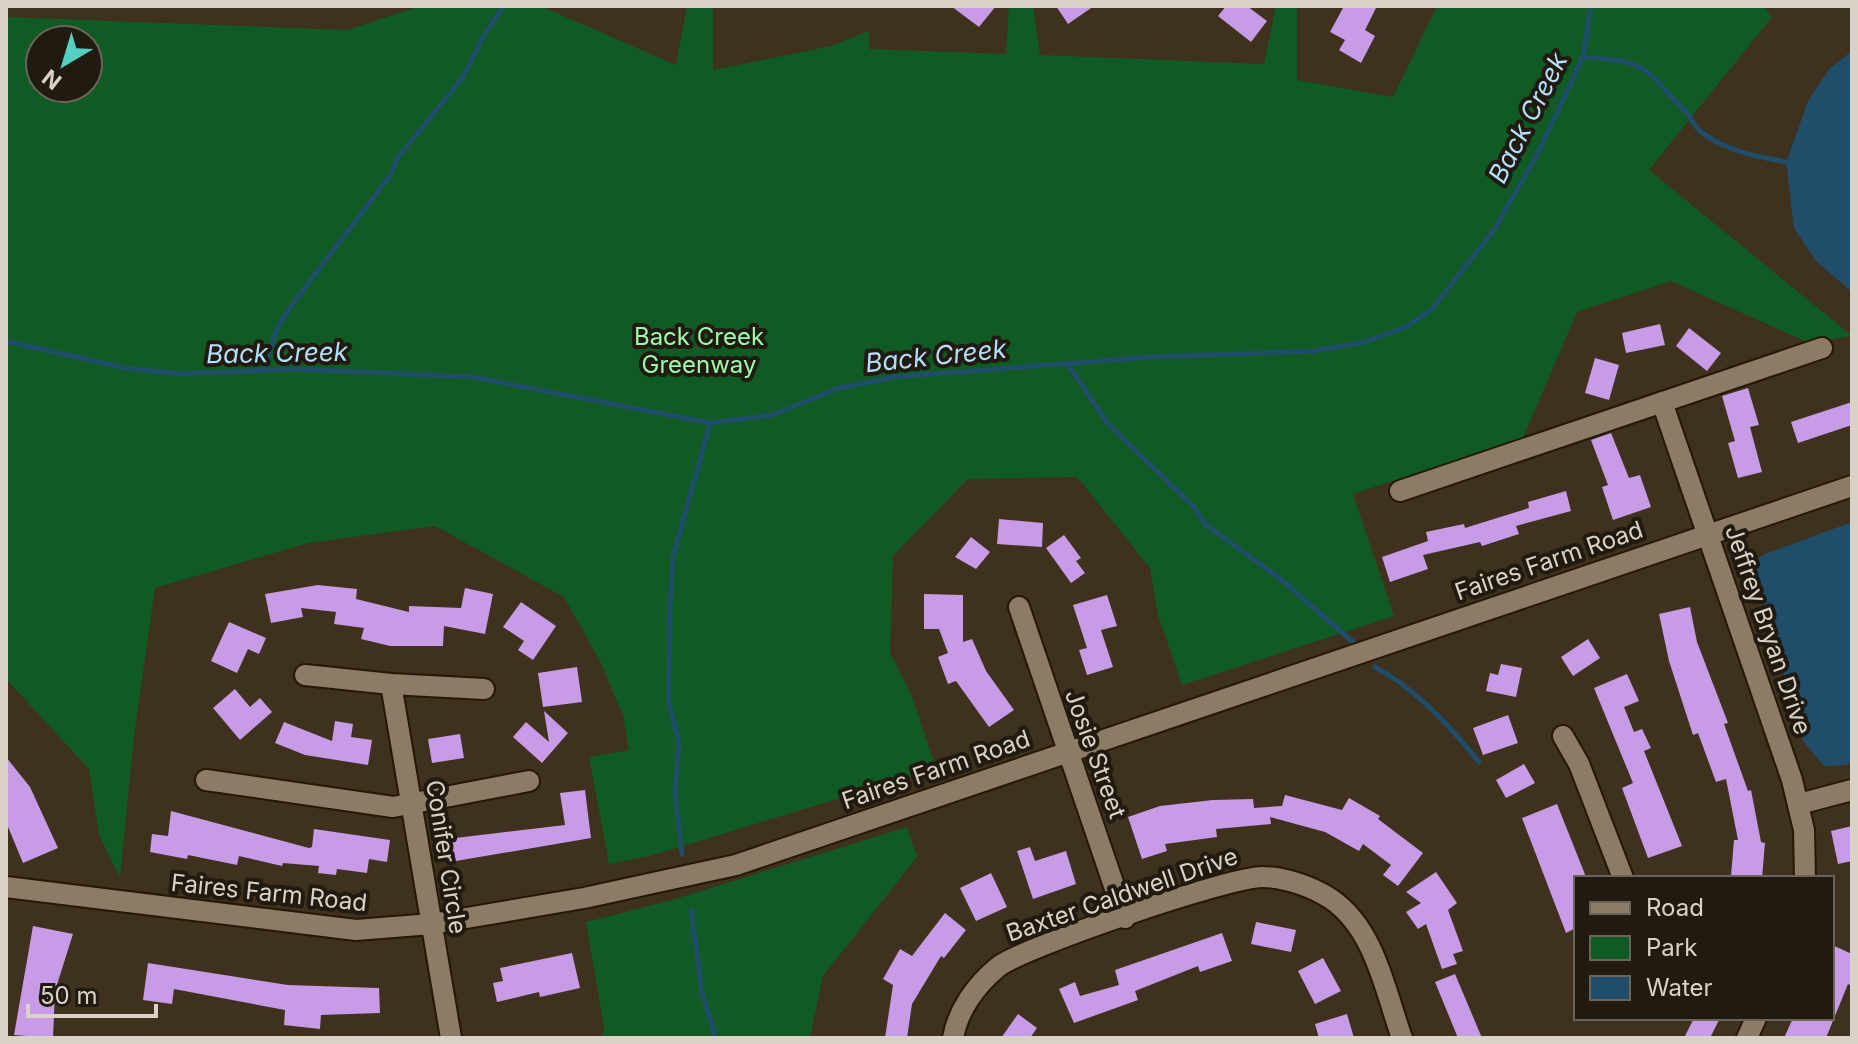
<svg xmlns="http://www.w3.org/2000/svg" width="1858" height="1044" viewBox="0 0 1858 1044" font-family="Inter,sans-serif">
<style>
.green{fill:#105b23;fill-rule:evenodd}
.water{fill:#1f4d6a}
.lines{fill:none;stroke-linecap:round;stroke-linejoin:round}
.stream{stroke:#1f4d6a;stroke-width:5}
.building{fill:#c89be7}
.minor-casing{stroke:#251806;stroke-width:24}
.minor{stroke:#8c7c66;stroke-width:20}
.labels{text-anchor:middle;stroke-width:8;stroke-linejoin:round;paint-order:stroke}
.park-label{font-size:24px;fill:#9bfba8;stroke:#201a11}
.street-label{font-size:24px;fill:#dbd2c7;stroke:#201a11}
.water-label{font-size:26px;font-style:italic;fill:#b5defa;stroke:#201a11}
</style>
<rect width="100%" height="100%" fill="#3e311d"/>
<!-- green -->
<path class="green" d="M420 6H541L676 65 687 6H713V70L831 46 869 31V49L1006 54 1009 6H1033L1040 55 1264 64 1276 6H1297V80L1393 97 1437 6H1764L1772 17 1649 170 1852 336 1809 343 1671 281 1577 312 1523 438 1353 494 1394 616 1182 685 1158 615 1150 568 1077 477 968 479 893 556 890 653 912 696 936 769 650 856 609 864 589 757 629 750 623 716 600 661 564 597 435 526 308 543 155 588 134 736 120 878 99 835 89 769 6 679V17L347 30ZM40 40H88V88H40Z
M907 827 917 857 823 976 810 1038H602L604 1027 586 922 672 900Z"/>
<!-- water -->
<path class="water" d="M1852 51V292L1815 260 1794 228 1786 163 1808 101 1829 69Z
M1852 522V761L1847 765 1824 766 1803 741 1754 570 1756 560 1765 554Z"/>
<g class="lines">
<!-- stream -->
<path class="stream" d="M1583 57C1651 62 1640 65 1685 111 1691 117 1693 125 1700 131 1724 151 1762 158 1792 163
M6 341 125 368 183 374 296 369 473 377 710 423 772 415 839 388 895 377 1151 357 1314 351 1364 342 1406 327 1432 309 1494 230 1538 153 1583 57 1591 6
M1067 363 1108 424 1194 507 1205 524 1278 577 1353 642
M263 371 277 328 294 302 392 173 396 160 463 77 483 37 503 6
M1375 667C1415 688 1451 727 1479 762
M682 854 675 792 679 743 669 704 670 610 673 557 710 423
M691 910 702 993 716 1038"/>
</g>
<!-- building -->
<path class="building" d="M951 6H996L979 27Z
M1056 6H1094L1068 24Z
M1226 6H1247L1267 21 1251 42 1218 16Z
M1344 6H1377L1365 30 1375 36 1361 63 1339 50 1345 40 1330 32Z
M1660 324 1665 345 1626 353 1622 333Z
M1689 328 1721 353 1707 371 1676 346Z
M1595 358 1619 365 1609 400 1585 393Z
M1748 388 1759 425 1750 427 1762 472 1738 478 1728 443 1735 441 1722 396Z
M1852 402V425L1798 443 1791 422Z
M1611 433 1629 478 1640 475 1651 507 1613 520 1602 487 1608 485 1591 440Z
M1566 491 1571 511 1516 526 1519 534 1482 546 1480 542 1423 555 1428 569 1390 582 1382 557 1428 541 1426 532 1464 524 1465 528 1529 508 1528 502Z
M999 519 1043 523 1042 547 997 544Z
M1064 535 1081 558 1076 561 1085 573 1071 583 1046 548Z
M971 537 990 552 976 569 955 557Z
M318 585 357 589 356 599 409 612V606L461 608 465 588 493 594 485 634 444 626 443 646H390L361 639 364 628 334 624 336 612 301 608 303 617 271 623 265 594Z
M924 594 963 595V642L972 639 986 671 1014 710 989 727 956 681 948 684 938 657 948 653 939 629H924Z
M1107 595 1117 626 1101 630 1113 667 1087 675 1079 650 1087 648 1073 605Z
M521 602 556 626 533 660 518 650 524 641 503 627Z
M1690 607 1697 642 1728 723 1724 724 1748 791 1751 790 1761 842 1765 843 1762 878 1731 876 1734 840H1738L1726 779 1716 782 1698 733 1693 735 1669 661 1659 614Z
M229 622 266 638 259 654 248 649 237 673 211 661Z
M1588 639 1600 658 1573 676 1561 657Z
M1501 664 1522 668 1516 697 1486 691 1490 673 1498 675Z
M577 667 582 702 543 707 538 673Z
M1627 674 1639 701 1624 707 1634 732 1642 729 1651 748 1644 751 1682 846 1648 858 1622 788 1633 783 1594 688Z
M235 689 250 707 260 698 272 712 240 740 213 708Z
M544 711 568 733 542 763 513 737 526 722 549 742Z
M1508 715 1518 743 1483 755 1473 728Z
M335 721 353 724 351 737 372 740 368 765 305 755 275 743 284 722 332 741Z
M460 734 464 758 432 763 428 739Z
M6 757 30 787 58 848 23 863 6 822Z
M1524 764 1535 783 1506 798 1496 780Z
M585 790 591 838 450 862 447 839 565 825 560 793Z
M1285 795 1342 810 1349 798 1380 816 1378 819 1423 853 1398 886 1383 875 1391 865 1363 844 1359 851 1325 832 1270 817 1271 824 1216 829 1217 837 1165 844 1167 851 1142 859 1128 817 1160 806 1213 800 1253 799 1254 808 1282 806Z
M1557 804 1586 877 1576 878V928L1566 933 1522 818Z
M171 811 309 848 312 847 314 829 390 840 387 862 369 859 367 873 337 869 336 875 318 873 319 866 283 863 282 866 239 856 237 865 188 855 187 859 150 852 152 834 168 836Z
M1852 826V861L1838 864 1831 831Z
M1030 847 1035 861 1066 851 1076 884 1033 899 1017 851Z
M1436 872 1457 903 1448 910 1463 951 1453 954 1457 964 1442 969 1426 924 1418 929 1406 912 1421 903 1406 892Z
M991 873 1007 907 976 921 960 888Z
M945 913 966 930 944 958 941 956 912 1004 907 1038H885L893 985 883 979 900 949 912 956Z
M1256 922 1296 930 1291 952 1251 944Z
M33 926 73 934 55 991 53 1038 14 1035Z
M1222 933 1232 961 1200 972 1198 966 1135 991 1138 1000 1074 1023 1059 989 1075 982 1080 996 1119 985 1115 970Z
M1832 945 1852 954V986L1848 984 1826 1038H1784L1793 1018H1832Z
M572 953 580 988 540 997 539 992 497 1002 493 983 503 981 500 968Z
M1323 958 1341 991 1315 1004 1298 971Z
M148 963 288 985 379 988 380 1013 321 1015 320 1029 284 1025 285 1010 174 989 172 1004 143 1000Z
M1455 974 1482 1038H1458L1435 982Z
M1018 1014 1037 1028 1030 1038H1001Z
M1347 1014 1354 1038H1319L1315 1024Z
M1694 1018H1720L1710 1038H1684Z"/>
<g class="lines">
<defs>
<path id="minor" d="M1662 402 1792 780 1804 830 1805 878
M1400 491 1822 348
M1019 607 1125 918
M305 675 391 684 484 689
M391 684 451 1038
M1563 736 1579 764 1623 878
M206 780 393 807 529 781
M1799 804 1852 790
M6 887 356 930 431 924 584 898 736 865 1852 486
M953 1038C958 1010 976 985 998 967 1023 947 1229 877 1262 877 1285 877 1313 887 1331 899 1375 929 1385 991 1402 1038
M1747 1038 1756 1018"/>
</defs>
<!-- minor casing -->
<use href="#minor" class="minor-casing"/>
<!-- minor -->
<use href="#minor" class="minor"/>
</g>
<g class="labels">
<!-- park labels -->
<g class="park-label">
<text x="699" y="345">Back Creek<tspan x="699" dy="28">Greenway</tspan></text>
</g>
<!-- street labels -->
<g class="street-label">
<text transform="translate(1549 561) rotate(-19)" y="8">Faires Farm Road</text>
<text transform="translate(1768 630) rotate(71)" y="8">Jeffrey Bryan Drive</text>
<text transform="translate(1095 754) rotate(70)" y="8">Josie Street</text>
<text transform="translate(936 770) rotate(-19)" y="8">Faires Farm Road</text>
<text transform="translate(446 857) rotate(81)" y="8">Conifer Circle</text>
<text transform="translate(269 893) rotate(6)" y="8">Faires Farm Road</text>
<text transform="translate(1122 895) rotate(-19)" y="8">Baxter Caldwell Drive</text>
</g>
<!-- water labels -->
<g class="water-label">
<text transform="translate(1528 118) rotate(-63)" y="9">Back Creek</text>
<text transform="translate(277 353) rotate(-1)" y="9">Back Creek</text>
<text transform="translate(936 356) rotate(-6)" y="9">Back Creek</text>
</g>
</g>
<!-- border -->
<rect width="1858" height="1044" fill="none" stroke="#dbd2c7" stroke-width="16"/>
<!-- legend -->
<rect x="1574" y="876" width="260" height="144" fill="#201a11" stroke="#6b645a" stroke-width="2"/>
<rect x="1590" y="902" width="40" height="12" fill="#8c7c66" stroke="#6b645a" stroke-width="2"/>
<text x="1646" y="916" font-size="24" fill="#dbd2c7">Road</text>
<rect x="1590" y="936" width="40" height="24" fill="#105b23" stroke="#6b645a" stroke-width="2"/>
<text x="1646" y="956" font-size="24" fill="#dbd2c7">Park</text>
<rect x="1590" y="976" width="40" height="24" fill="#1f4d6a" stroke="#6b645a" stroke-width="2"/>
<text x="1646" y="996" font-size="24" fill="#dbd2c7">Water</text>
<!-- north arrow -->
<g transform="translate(64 64) rotate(218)"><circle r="38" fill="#201a11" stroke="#6b645a" stroke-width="2"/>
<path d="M0-6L14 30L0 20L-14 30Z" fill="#55cec4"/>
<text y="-12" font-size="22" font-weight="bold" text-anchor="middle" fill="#dbd2c7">N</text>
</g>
<!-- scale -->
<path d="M28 1004v12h128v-12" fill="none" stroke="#dbd2c7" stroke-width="4"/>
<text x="40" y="1004" font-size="24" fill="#dbd2c7" stroke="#201a11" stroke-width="6" paint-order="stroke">50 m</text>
</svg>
